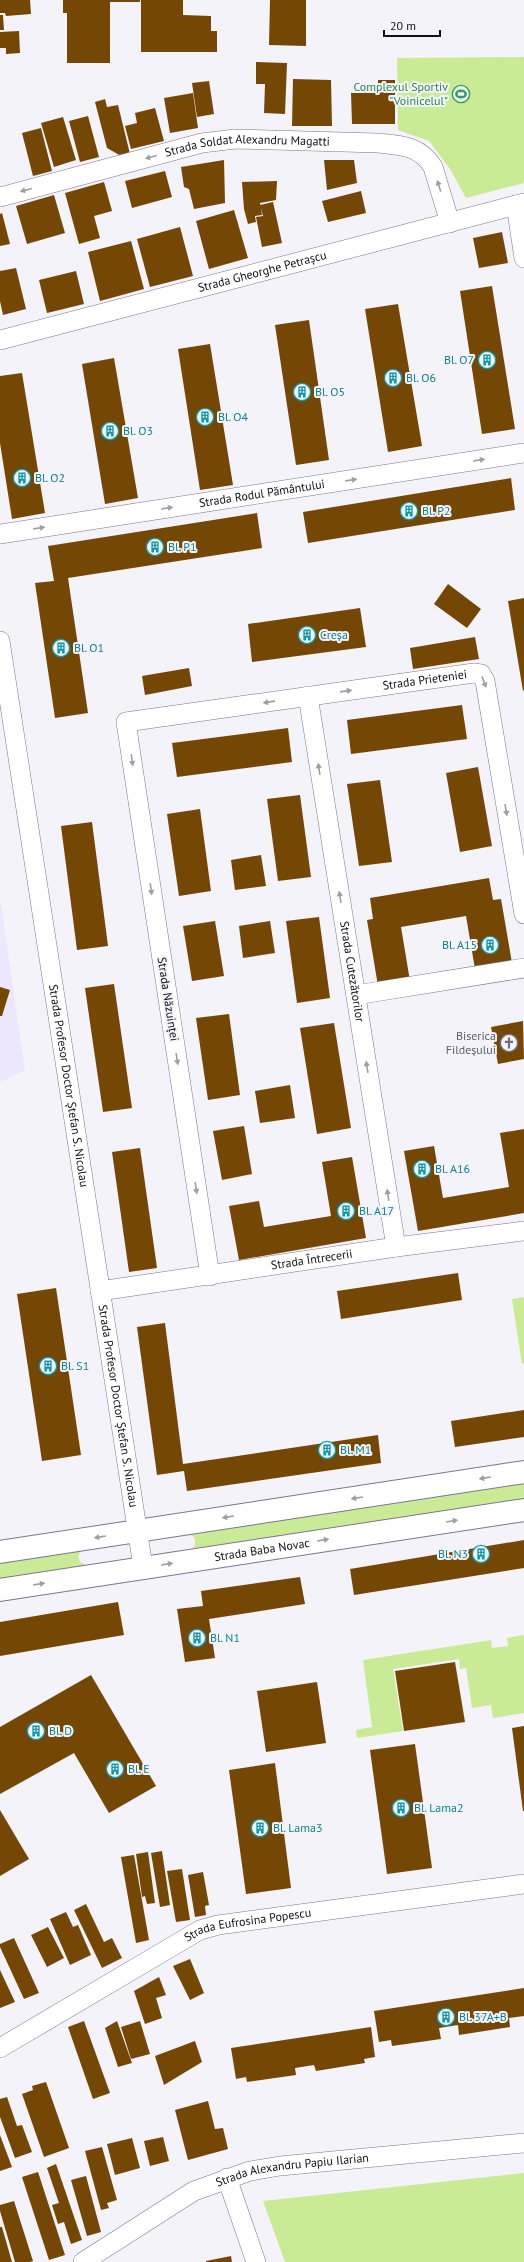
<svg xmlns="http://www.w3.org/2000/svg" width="524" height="2262" viewBox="0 0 524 2262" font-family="'PT Sans',sans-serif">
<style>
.medical{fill:#ece7fd}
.green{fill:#caeb95}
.building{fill:#744705}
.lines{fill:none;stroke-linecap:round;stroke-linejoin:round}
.minor-casing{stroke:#7b7593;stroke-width:20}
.secondary-casing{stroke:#7b7593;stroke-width:24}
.minor{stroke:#fff;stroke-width:19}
.secondary{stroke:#fff;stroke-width:22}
.oneway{fill:#9f9fa3}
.labels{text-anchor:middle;stroke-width:4;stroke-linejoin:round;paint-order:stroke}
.leisure-label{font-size:12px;fill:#27864d;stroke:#f4f3fa;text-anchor:end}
.street-label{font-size:12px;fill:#100e19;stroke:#f4f3fa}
.culture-label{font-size:12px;fill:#0d838f;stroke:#f4f3fa;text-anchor:start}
.worship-label{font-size:12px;fill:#5b616d;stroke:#f4f3fa;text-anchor:end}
</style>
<rect width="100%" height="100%" fill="#f4f3fa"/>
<!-- medical -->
<path class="medical" d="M0 898 25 1070 0 1082Z"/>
<!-- green -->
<path class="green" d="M524 57V183L466 198 450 169 429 141 398 130 397 58Z
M524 1297V1363L522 1364 512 1299Z
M524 1482V1500L192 1551C195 1546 196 1543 194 1537L189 1534Z
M86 1547C80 1552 77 1554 80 1562L89 1566 0 1580V1560Z
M524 1635V1713L493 1718 491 1705 472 1708 466 1668 460 1669 459 1659 393 1669 403 1731 357 1738 356 1730 372 1727 363 1660 491 1640 492 1648 508 1646 507 1638Z
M524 2173V2262H285L263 2201Z"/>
<!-- building -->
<path class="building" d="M0 0H30L31 14 6 16 5 13H0Z
M63 0H140V2H110V63H67V13H63Z
M141 0H183V15L211 16V31H217V52H141Z
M270 0H306V46L269 45Z
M0 15H3L4 30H0Z
M19 31 20 53 6 54V48H0V32Z
M256 62 287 63 285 114 264 113 265 84H256Z
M293 79 331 80 332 126H292Z
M378 80H395V124H352L351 93 378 92Z
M209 81 214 114 197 117 192 83Z
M193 93 198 128 170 133 164 98Z
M105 99 107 107 118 105 130 154 121 156 107 148 95 102Z
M155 108 164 141 131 149 125 126 137 123 135 113Z
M88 116 99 157 80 162 69 121Z
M63 117 76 160 54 167 41 123Z
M41 128 52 171 33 176 22 133Z
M224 160 225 203 194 209 189 189 184 187 181 167Z
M324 160H354L357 183 327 190Z
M165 171 172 197 132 208 125 181Z
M277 181 276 200 260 203 262 215 255 216 256 222 248 224 244 209 242 182Z
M104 182 112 211 94 216 100 238 79 244 65 193Z
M361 191 366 213 328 222 322 201Z
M54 195 65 233 27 244 16 206Z
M273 202 282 243 262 247 256 217 263 216 260 205Z
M234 210 248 258 209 269 196 221Z
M2 213 10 244 0 246V214Z
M180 227 193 276 150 287 137 239Z
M502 232 508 263 479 268 473 238Z
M131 241 144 289 100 301 88 252Z
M16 268 26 309 3 315 0 301V271Z
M76 271 84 304 47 313 39 280Z
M492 286 515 429 482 434 460 291Z
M398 304 422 446 388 452 365 309Z
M309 320 329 460 296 465 275 325Z
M210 344 233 485 200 490 178 349Z
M114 358 138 498 105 504 82 364Z
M22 373 45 513 12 519 0 443V376Z
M511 478 515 510 308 543 303 512Z
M257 513 262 548 68 578 88 713 55 718 35 583 54 581 48 546Z
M448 584 481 609 467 628 434 604Z
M524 598V690L523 691 508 601Z
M360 608 366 647 252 662 248 624Z
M475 637 479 659 413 669 410 648Z
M189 668 192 686 145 695 142 676Z
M462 705 467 739 351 754 347 720Z
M288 728 292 762 177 777 172 743Z
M478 767 492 846 460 852 446 773Z
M380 780 392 862 359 866 347 784Z
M300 795 311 877 278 881 267 799Z
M200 809 211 891 179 896 167 814Z
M92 822 108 946 77 950 61 826Z
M261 855 266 886 235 890 231 860Z
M489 878 493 900 501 899 512 963 475 969 466 916 401 927 410 981 378 986 367 920 373 919 370 898Z
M319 917 330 998 297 1003 286 921Z
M215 921 224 976 192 981 183 926Z
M270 921 275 953 243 958 239 926Z
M114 984 132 1108 103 1112 85 988Z
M0 987 10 990 2 1016H0Z
M229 1014 240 1095 208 1100 196 1018Z
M523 1021 524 1059 498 1064 491 1027Z
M334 1023 351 1128 317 1134 300 1028Z
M290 1085 295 1118 260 1123 255 1091Z
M244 1126 252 1174 222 1180 213 1131Z
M524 1129V1213L418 1231 404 1151 434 1146 443 1198 509 1187 500 1133Z
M140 1148 157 1268 129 1272 112 1152Z
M352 1157 366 1238 239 1260 229 1206 259 1201 264 1227 331 1216 322 1162Z
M458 1273 462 1300 341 1319 337 1291Z
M56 1288 81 1455 42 1461 17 1294Z
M165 1323 183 1464 378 1435 381 1463 187 1491 184 1471 157 1475 137 1327Z
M524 1410V1437L455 1447 451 1421Z
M524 1540V1568L354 1595 350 1569Z
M300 1577 305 1604 209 1619 215 1658 185 1662 177 1609 203 1606 201 1591Z
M118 1602 124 1635 0 1656V1622Z
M455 1662 465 1722 404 1731 395 1671Z
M91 1675 156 1786 109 1813 74 1753 0 1794V1727Z
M317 1682 326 1743 266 1752 257 1691Z
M524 1726V1811H523L512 1728Z
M415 1744 432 1868 387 1874 370 1750Z
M275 1763 291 1888 246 1894 229 1770Z
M0 1810 29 1859 0 1876Z
M162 1851 170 1905 160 1907 151 1853Z
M148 1852 155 1903 147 1904 145 1896 142 1897 136 1854Z
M134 1855 149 1940 136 1943 121 1857Z
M182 1869 190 1920 176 1922 167 1871Z
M203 1872 209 1905 205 1906 206 1915 195 1917 188 1875Z
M86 1904 104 1942 112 1938 122 1958 102 1968 74 1910Z
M66 1912 73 1927 78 1925 91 1955 70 1965 50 1919Z
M48 1927 64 1958 47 1967 31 1935Z
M14 1938 39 1993 24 1999 0 1947V1944Z
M190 1959 204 1993 190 2000 173 1966Z
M0 1970 15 2002 0 2008Z
M159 1977 166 1995 156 1998 162 2018 145 2024 134 1991Z
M524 1988V2016L509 2018 510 2027 459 2035 458 2025 439 2028 441 2039 392 2046 391 2040 379 2042 374 2011Z
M84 2021 110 2093 93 2099 68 2027Z
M117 2021 132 2063 118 2067 105 2028Z
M140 2021 150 2054 131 2059 121 2027Z
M371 2027 375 2057 364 2059 365 2063 316 2071 314 2065 295 2068 296 2075 247 2082 246 2077 236 2079 231 2048Z
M195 2041 202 2062 164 2085 155 2056Z
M46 2082 69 2148 44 2157 22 2094 33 2090 32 2086Z
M7 2097 17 2126 22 2125 32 2152 15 2158 0 2117V2099Z
M208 2101 215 2129 223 2128 228 2149 188 2160 175 2110Z
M0 2135 12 2167 0 2171Z
M163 2137 169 2161 150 2166 144 2141Z
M132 2138 140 2168 115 2175 107 2144Z
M102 2147 117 2200 107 2203 109 2208 101 2210 85 2151Z
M56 2164 82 2240 71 2244 64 2222 58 2224 52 2205 59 2203 47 2168Z
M38 2172 65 2255 49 2260 22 2177Z
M86 2176 101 2232 87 2236 71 2180Z
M14 2201 33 2261 30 2262H15L0 2211V2205Z
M0 2227H2L12 2262H0Z
M231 2256 232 2262H206V2261Z"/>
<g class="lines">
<defs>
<g id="minor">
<path id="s1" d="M0 197 202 143 235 139 378 143C401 145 420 146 433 167L450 223"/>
<path d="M516 205 524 258"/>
<path id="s2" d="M0 340 524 203"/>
<path id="s3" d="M0 534 524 453"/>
<path id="s4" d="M0 641 143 1567"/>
<path id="s5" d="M308 696 396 1247"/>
<path d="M356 995 524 968"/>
<path id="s6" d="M210 1276 126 722 474 673 481 674 485 681 524 914"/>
<path id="s7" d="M100 1291 396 1247 524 1231"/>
<path id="s8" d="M0 2048 200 1930 218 1925 524 1884"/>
<path d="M227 2178 256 2262"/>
<path id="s9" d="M83 2262 194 2191 250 2171 280 2166 524 2143"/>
</g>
<g id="secondary">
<path d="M0 1552 524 1472"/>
<path id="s10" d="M0 1590 524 1510"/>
</g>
</defs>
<!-- minor casing -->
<use href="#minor" class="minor-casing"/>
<!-- secondary casing -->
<use href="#secondary" class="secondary-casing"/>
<!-- minor -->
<use href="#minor" class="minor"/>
<!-- secondary -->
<use href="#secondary" class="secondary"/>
</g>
<!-- one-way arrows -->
<defs><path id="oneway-solid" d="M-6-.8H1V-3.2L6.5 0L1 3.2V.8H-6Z"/></defs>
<g class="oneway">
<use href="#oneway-solid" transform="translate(151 157) rotate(165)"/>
<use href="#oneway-solid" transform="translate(439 186) rotate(-107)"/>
<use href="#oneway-solid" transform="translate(26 190) rotate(165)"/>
<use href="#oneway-solid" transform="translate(479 460) rotate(-9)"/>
<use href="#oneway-solid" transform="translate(351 480) rotate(-9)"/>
<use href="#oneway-solid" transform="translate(167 508) rotate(-9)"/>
<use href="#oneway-solid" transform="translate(39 528) rotate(-9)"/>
<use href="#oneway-solid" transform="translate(484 682) rotate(70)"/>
<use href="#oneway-solid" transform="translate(346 691) rotate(-8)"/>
<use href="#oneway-solid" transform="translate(269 702) rotate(172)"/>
<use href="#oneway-solid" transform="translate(132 760) rotate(82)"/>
<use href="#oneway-solid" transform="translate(319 769) rotate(-99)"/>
<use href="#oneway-solid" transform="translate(506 810) rotate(80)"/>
<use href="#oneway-solid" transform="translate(151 889) rotate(82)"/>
<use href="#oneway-solid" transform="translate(340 897) rotate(-99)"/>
<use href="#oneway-solid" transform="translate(177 1059) rotate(81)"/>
<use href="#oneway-solid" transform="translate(367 1067) rotate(-99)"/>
<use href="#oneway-solid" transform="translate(196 1188) rotate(81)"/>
<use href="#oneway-solid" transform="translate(388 1195) rotate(-99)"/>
<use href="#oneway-solid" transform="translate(485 1478) rotate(171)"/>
<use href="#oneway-solid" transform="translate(357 1498) rotate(171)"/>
<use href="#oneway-solid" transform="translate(228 1517) rotate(171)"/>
<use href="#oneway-solid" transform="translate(452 1521) rotate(-9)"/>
<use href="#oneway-solid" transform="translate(100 1537) rotate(171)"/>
<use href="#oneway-solid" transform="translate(323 1540) rotate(-9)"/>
<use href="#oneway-solid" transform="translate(167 1564) rotate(-9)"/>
<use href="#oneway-solid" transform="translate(39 1584) rotate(-9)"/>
</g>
<!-- icons -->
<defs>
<symbol id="stadium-ring" viewBox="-11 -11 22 22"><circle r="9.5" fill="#f4f3fa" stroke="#2e9e5b" stroke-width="1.5"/><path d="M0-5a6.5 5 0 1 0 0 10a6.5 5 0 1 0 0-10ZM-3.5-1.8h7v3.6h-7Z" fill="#2e9e5b"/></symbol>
<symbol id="building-ring" viewBox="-11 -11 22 22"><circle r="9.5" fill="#f4f3fa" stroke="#0f9aa8" stroke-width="1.5"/><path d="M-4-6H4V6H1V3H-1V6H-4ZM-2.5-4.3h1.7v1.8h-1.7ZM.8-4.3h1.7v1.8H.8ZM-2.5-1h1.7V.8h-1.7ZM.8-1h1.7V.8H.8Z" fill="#0f9aa8"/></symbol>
<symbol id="church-ring" viewBox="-11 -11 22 22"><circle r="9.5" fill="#f4f3fa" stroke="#6b7280" stroke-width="1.5"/><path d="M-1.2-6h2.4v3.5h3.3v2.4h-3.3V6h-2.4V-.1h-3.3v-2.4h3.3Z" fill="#6b7280"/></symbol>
</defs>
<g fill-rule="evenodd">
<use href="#stadium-ring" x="451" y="84" width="20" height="20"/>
<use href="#building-ring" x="477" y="350" width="20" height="20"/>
<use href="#building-ring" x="383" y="368" width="20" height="20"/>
<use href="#building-ring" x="292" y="382" width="20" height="20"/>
<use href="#building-ring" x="195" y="407" width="20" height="20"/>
<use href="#building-ring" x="100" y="421" width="20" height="20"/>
<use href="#building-ring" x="12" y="468" width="20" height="20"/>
<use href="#building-ring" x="399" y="501" width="20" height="20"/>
<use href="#building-ring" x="145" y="537" width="20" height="20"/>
<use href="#building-ring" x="297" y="625" width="20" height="20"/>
<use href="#building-ring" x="51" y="638" width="20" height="20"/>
<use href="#building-ring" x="480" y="935" width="20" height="20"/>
<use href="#church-ring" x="499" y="1033" width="20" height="20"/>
<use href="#building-ring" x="412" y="1159" width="20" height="20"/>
<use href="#building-ring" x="336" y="1201" width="20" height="20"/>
<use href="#building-ring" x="38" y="1356" width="20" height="20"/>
<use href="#building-ring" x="317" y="1440" width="20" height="20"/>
<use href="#building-ring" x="471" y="1544" width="20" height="20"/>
<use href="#building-ring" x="187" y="1628" width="20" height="20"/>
<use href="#building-ring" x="26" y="1721" width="20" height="20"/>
<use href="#building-ring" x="105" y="1759" width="20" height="20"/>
<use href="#building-ring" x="391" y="1798" width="20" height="20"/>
<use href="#building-ring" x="250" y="1818" width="20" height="20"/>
<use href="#building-ring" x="436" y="2007" width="20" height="20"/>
</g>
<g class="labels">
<!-- leisure labels -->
<g class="leisure-label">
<text x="448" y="91">Complexul Sportiv<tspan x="448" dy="14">"Voinicelul"</tspan></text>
</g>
<!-- street labels -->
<g class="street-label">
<text dy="4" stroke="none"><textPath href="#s1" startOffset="254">Strada Soldat Alexandru Magatti</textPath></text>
<text dy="4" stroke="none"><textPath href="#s2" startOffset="271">Strada Gheorghe Petrașcu</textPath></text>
<text dy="4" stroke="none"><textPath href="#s3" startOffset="265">Strada Rodul Pământului</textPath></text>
<text dy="4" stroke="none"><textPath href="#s6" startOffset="862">Strada Prieteniei</textPath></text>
<text dy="4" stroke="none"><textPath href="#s5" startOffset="279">Strada Cutezătorilor</textPath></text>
<text transform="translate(168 999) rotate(81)" y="4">Strada Năzuinței</text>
<text dy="4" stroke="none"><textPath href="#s4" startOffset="450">Strada Profesor Doctor Ștefan S. Nicolau</textPath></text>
<text dy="4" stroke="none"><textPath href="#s7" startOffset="214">Strada Întrecerii</textPath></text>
<text dy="4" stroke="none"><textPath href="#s4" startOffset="774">Strada Profesor Doctor Ștefan S. Nicolau</textPath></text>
<text dy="4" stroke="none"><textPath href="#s10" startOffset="265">Strada Baba Novac</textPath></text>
<text dy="4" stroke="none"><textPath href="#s8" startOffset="280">Strada Eufrosina Popescu</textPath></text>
<text dy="4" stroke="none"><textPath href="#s9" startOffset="233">Strada Alexandru Papiu Ilarian</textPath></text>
</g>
<!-- culture labels -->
<g class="culture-label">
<text x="474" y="364" text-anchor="end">Bl. O7</text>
<text x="406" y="382">Bl. O6</text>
<text x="315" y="396">Bl. O5</text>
<text x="218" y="421">Bl. O4</text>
<text x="123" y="435">Bl. O3</text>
<text x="35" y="482">Bl. O2</text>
<text x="422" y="515">Bl. P2</text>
<text x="168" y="551">Bl. P1</text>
<text x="320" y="639">Creșa</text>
<text x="74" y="652">Bl. O1</text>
<text x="477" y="949" text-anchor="end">Bl. A15</text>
<text x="435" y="1173">Bl. A16</text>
<text x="359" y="1215">Bl. A17</text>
<text x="61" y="1370">Bl. S1</text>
<text x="340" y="1454">Bl. M1</text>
<text x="468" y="1558" text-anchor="end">Bl. N3</text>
<text x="210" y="1642">Bl. N1</text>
<text x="49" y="1735">Bl. D</text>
<text x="128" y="1773">Bl. E</text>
<text x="414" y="1812">Bl. Lama2</text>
<text x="273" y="1832">Bl. Lama3</text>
<text x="459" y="2021">Bl. 37A+B</text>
</g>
<!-- worship labels -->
<g class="worship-label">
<text x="496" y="1040">Biserica<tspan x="496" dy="14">Fildeșului</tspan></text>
</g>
</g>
<!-- scale -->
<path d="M384 30v6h56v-6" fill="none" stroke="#100e19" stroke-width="2"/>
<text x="390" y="30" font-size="12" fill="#100e19" stroke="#f4f3fa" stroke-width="3" paint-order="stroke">20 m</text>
</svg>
